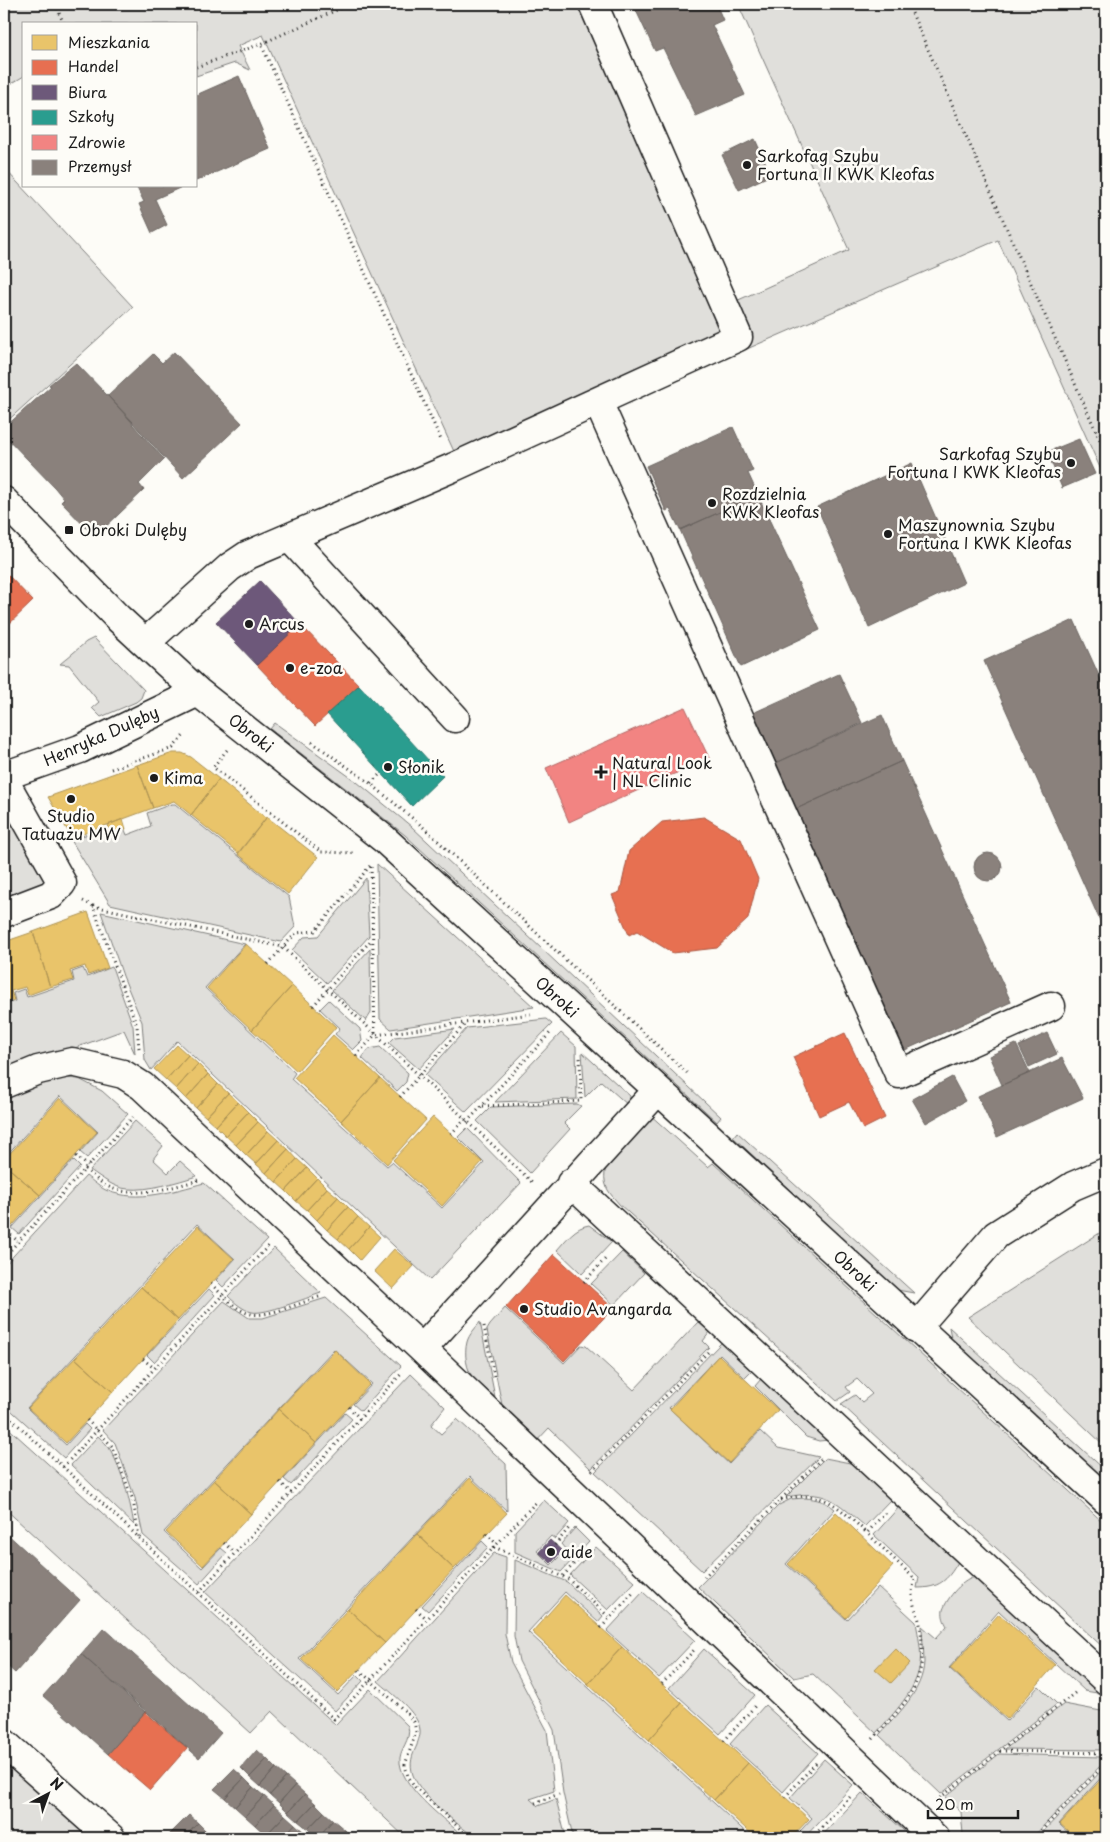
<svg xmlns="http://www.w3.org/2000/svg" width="1110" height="1842" viewBox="0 0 1110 1842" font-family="'Playpen Sans',sans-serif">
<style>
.green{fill:#e0dfdb;stroke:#7e7e7c}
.homes{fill:#e9c46a;stroke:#ac9253}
.shops{fill:#e76f51;stroke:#aa5641}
.offices{fill:#6d597a;stroke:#55475e}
.schools{fill:#2a9d8f;stroke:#26766c}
.health{fill:#f28482;stroke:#b26563}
.industry{fill:#8a817c;stroke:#69635f}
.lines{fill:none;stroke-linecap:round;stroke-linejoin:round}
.minor-casing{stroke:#1c1c1c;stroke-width:31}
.path{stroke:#1c1c1c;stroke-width:3;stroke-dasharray:1 4;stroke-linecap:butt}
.minor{stroke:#fdfcf7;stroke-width:28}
.poi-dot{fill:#1c1c1c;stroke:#fdfcf7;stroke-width:2}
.labels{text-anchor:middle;stroke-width:5;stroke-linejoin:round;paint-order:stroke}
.poi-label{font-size:16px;fill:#1c1c1c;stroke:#fdfcf7;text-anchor:start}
.street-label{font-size:16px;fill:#1c1c1c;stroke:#fdfcf7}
</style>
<rect width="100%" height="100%" fill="#fdfcf7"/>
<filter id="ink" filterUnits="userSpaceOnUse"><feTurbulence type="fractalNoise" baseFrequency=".02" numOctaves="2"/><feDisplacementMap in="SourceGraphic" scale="10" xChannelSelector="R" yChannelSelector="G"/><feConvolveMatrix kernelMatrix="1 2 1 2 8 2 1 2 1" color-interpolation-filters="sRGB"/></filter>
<g filter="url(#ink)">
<!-- green -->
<path class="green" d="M4 4H600L734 302 849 250 738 4H1106V481L998 240 611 408 457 458 263 35 238 46 250 70 235 63 196 76V24H24V76L4 88Z
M4 168 133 307 4 424Z
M94 638 144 690 141 698 136 702 101 717 92 708 99 702 69 665 60 664 86 642Z
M275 723 357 782 412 827 721 1117 717 1122 405 835 270 729Z
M172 804H175L289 897 295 927 281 942 110 904 71 840 102 829 105 837 125 830 127 835 151 826 147 813Z
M14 820 48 873 47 886 4 906V844L10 841 4 826Z
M377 864 534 1007 391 1029 380 1019Z
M366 878 369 936 327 983 292 950 304 937 318 936Z
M101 912 245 944 205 988 295 1073 291 1079 387 1166 392 1162 442 1208 484 1163 458 1137 467 1128 521 1183 430 1280 177 1041 151 1070 145 1060 142 1022 123 976Z
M370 949 371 1013 366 1021 332 990Z
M112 967 133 1026 135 1054 124 1030 4 1074V1005L15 1001 13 993 24 989 27 997 74 981 72 972 83 968 87 977Z
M329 1000 360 1029 362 1041 353 1050 335 1034 340 1028 320 1009Z
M546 1019 552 1024 466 1112 425 1075 467 1028Z
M455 1029 419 1069 389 1043 395 1037Z
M561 1033 576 1046 577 1099 495 1102Z
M380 1047 408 1073 406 1082 397 1091 362 1058 369 1049Z
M582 1052 630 1096V1103L629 1106 601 1081 585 1097Z
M55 1077 79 1079 102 1091 128 1114 87 1158 80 1152 98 1132 60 1096 4 1158V1094Z
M577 1104 581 1106 564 1123 570 1129 530 1173 477 1121 491 1107Z
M648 1113 708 1167 713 1163 1106 1525V1650L841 1404 855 1395 862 1402 872 1394 857 1379 846 1387 850 1392 837 1401 619 1204C615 1199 609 1193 607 1188 595 1160 632 1131 648 1113Z
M135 1121 163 1146 153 1159 168 1173 180 1161 197 1176C177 1182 149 1191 128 1189 114 1188 102 1178 90 1170Z
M737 1132 914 1293 897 1290 733 1137Z
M73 1160 80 1167 19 1234 12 1228Z
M86 1176C93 1181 100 1188 108 1191 138 1203 174 1191 204 1183L267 1240 223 1287 216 1280 235 1259 197 1224 27 1408 66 1445 85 1424 90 1429 64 1458 4 1404V1266Z
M589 1225 612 1242 582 1274 557 1250C566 1240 575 1227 589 1225Z
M1106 1229V1447L968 1317Z
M274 1248 321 1293C306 1298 265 1315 252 1312 243 1310 234 1302 228 1296Z
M622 1252 644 1273 614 1305 591 1284Z
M209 1289 215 1295 154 1362 147 1355Z
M326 1298 401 1366 361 1411 353 1404 372 1384 334 1349 164 1532 202 1568 221 1548 227 1553 199 1584 143 1535 135 1498 121 1459 115 1443 103 1430 224 1301 249 1318H263Z
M505 1308 564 1363 581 1345 586 1346 634 1390 698 1322 710 1332 703 1341 709 1347 591 1469 549 1428 534 1444 502 1405 487 1330 490 1325Z
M480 1322 495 1397C488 1391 481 1385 474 1379 466 1370 464 1353 467 1342 469 1334 476 1328 480 1322Z
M949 1327 1106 1471V1481L951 1338Z
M722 1342 753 1370 745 1378 720 1354 669 1408 729 1464 760 1431 778 1448 819 1457 702 1571 595 1472Z
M411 1374 445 1407 431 1425 441 1434 457 1419 506 1464 507 1511 470 1476 299 1659 338 1695 357 1675 363 1681 335 1711 205 1592Z
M761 1379 829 1440 819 1441 806 1437 755 1386Z
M345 1413 352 1419 291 1485 284 1479Z
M4 1424 336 1725 370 1689 408 1726C412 1741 398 1749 400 1763 403 1789 446 1821 466 1838H406L272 1711 251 1733 4 1508Z
M98 1436C102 1440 108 1445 111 1451 123 1473 130 1500 134 1525L71 1465Z
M825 1458 855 1464 891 1499 865 1526C835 1501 828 1489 786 1497Z
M805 1498C817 1499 825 1501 835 1509L786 1564 847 1620 878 1587 916 1622C918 1635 922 1651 920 1664 916 1691 894 1713 876 1733L813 1674 794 1678 698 1587 779 1505 791 1499Z
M544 1500 569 1523 555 1539 551 1536 537 1551 551 1565 566 1550 561 1544 575 1528 589 1542 561 1572 515 1552V1531Z
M899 1507 958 1562C947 1581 939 1588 917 1588L919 1577 874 1535Z
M482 1541 488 1547 428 1611 422 1606Z
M596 1547 635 1582 608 1610 570 1575Z
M494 1553 506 1557 505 1634 511 1662 547 1730 554 1791 530 1799 538 1806 556 1799 566 1838H475C456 1822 422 1798 413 1775 409 1763 412 1756 417 1745 418 1740 421 1735 420 1730 419 1713 390 1692 378 1681Z
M515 1560 567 1582 603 1616 598 1622 565 1592 528 1632 752 1838H573L563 1793 554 1730 519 1661 514 1636Z
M977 1577 1103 1694 1085 1691 999 1611 949 1668 1007 1721 1039 1686 1057 1704 941 1794 879 1735C897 1715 923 1691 924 1662 924 1650 922 1638 922 1626L936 1638 947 1626C944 1621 942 1616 943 1610 947 1598 963 1578 977 1577Z
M643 1592 695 1640 659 1678 607 1631Z
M704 1649 755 1695 720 1734 669 1688Z
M1064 1704 1106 1712V1750L1005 1749Z
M765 1705 818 1753 783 1792 730 1744Z
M999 1754 1101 1757 1102 1764 1032 1838H967L963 1834 961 1812 945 1797Z
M4 1758 94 1838H4Z
M824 1759 853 1785 804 1838H794L812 1818 790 1798Z
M1106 1766V1772L1059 1824 1074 1838H1037Z
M862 1793 912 1838H820Z"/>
<!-- homes -->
<path class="homes" d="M173 753H182L191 757 219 779 191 815 174 801 153 808 137 765Z
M137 765 153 808 72 838 48 797Z
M219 779 266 818 238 853 191 815Z
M267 817 318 857 288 894 238 854Z
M123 819 126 829 111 834 108 825Z
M5 825 10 841 4 844V826Z
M88 912 108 968 88 975 85 966 70 971 73 980 50 987 33 932Z
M33 932 50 987 28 995 25 987 11 991 14 1000 4 1003V942Z
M246 944 292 986 252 1030 207 988Z
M292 986 336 1027 297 1071 252 1030Z
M333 1035 380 1078 341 1121 294 1078Z
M177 1045 188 1055 166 1080 154 1069Z
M188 1055 198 1064 176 1089 166 1080Z
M198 1064 208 1074 186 1099 176 1089Z
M208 1074 218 1084 196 1108 186 1099Z
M380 1078 426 1120 387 1164 341 1121Z
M218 1084 228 1093 206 1117 196 1108Z
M228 1093 238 1102 216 1126 206 1117Z
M60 1098 97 1132 40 1195 4 1164V1160Z
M238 1102 248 1112 226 1136 216 1126Z
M248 1112 258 1122 236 1145 226 1136Z
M433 1117 482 1162 442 1206 393 1160Z
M258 1122 268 1131 246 1155 236 1145Z
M268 1131 278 1140 256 1164 246 1155Z
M278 1140 288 1149 266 1173 256 1164Z
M288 1149 297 1159 276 1182 266 1173Z
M297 1159 307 1168 286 1191 276 1182Z
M4 1164 40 1195 4 1235Z
M307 1168 317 1178 296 1201 286 1191Z
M317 1178 327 1188 307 1210 296 1201Z
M327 1188 338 1197 317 1220 307 1210Z
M338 1197 348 1207 327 1230 317 1220Z
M348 1207 358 1217 338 1239 327 1230Z
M358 1217 369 1227 349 1249 338 1239Z
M198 1226 234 1259 178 1320 141 1287Z
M369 1227 380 1237 360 1260 349 1249Z
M394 1249 414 1266 393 1289 374 1271Z
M141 1287 178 1320 113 1392 75 1358Z
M335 1350 370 1384 316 1443 279 1409Z
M719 1355 778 1410 729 1463 670 1409Z
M75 1358 113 1392 66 1443 28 1408Z
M279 1409 316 1443 251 1514 214 1480Z
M470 1478 507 1513 454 1569 417 1534Z
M214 1480 251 1514 203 1566 166 1532Z
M836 1512 893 1566 846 1618 788 1564Z
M417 1534 454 1569 385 1643 348 1609Z
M565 1595 622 1647 588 1684 532 1632Z
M348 1609 385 1643 337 1692 301 1659Z
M999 1614 1055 1665 1007 1719 950 1668Z
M622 1647 682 1703 649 1740 588 1684Z
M895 1648 910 1663 891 1683 875 1669Z
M682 1703 748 1763 714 1800 649 1740Z
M748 1763 809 1819 791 1838H756L714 1800Z
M1106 1774V1838H1076L1060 1824Z"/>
<!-- shops -->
<path class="shops" d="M4 571 33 601 4 629Z
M300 624 359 685 315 726 257 665Z
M704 817 741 839 758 879 748 919 717 948 673 953 637 931 629 935 612 895 620 892 629 851 662 822Z
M845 1033 885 1118 863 1129 849 1102 819 1116 793 1057Z
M554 1254 613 1308 564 1361 506 1307Z
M145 1712 187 1748 150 1790 108 1754Z"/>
<!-- offices -->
<path class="offices" d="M260 581 300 624 257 665 216 622Z
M550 1540 562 1551 551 1563 539 1552Z"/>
<!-- schools -->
<path class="schools" d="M359 685 443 776 412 806 327 714Z"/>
<!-- health -->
<path class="health" d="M685 707 710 760 669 776 569 822 546 768Z"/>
<!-- industry -->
<path class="industry" d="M633 4H716L723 20 712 25 745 95 696 116 663 48 655 51Z
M239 76 270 149 196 181V95Z
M755 139 771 175 739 190 722 155Z
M136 186H184L155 199 167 225 152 233 139 204 144 202Z
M174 352 242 423 183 478 108 396 153 354 162 363Z
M76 363 133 422 132 424 164 459 139 484 144 490 95 537 61 502 64 499 55 488 4 435V428L51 386 49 385Z
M733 427 753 471 748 473 758 495 680 530 670 509 666 511 646 466Z
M1079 439 1095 474 1062 488 1047 452Z
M912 463 964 583 869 628 817 507Z
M758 495 820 630 741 667 680 530Z
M1074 620 1106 691V934L984 661Z
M839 674 862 723 776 763 753 713Z
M882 715 902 761 796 809 776 763Z
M902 761 1011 1002 905 1050 796 809Z
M974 867a14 14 0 1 1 28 0a14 14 0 1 1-28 0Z
M1047 1033 1057 1054 1029 1067 1019 1046Z
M1016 1044 1030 1073 1002 1085 989 1056Z
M1062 1058 1083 1098 997 1137 978 1096Z
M952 1077 965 1101 926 1123 912 1099Z
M5 1532 80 1600 15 1673 4 1663V1534Z
M104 1628 221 1733 199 1758 81 1654Z
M81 1654 145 1712 108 1754 43 1696Z
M257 1750 267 1759 250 1777 241 1768Z
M267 1759 276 1768 260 1786 250 1777Z
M276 1768 286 1777 270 1795 260 1786Z
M234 1769 244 1778 225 1798 214 1789Z
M286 1777 295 1785 279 1803 270 1795Z
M244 1778 253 1787 235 1807 225 1798Z
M295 1785 305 1794 288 1812 279 1803Z
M253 1787 264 1796 245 1816 235 1807Z
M305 1794 315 1803 298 1821 288 1812Z
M264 1796 274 1805 255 1825 245 1816Z
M315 1803 324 1812 308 1829 298 1821Z
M274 1805 285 1815 266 1835 255 1825Z
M324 1812 333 1820 317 1838 308 1829Z
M189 1815 198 1823 183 1838H171L168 1836Z
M285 1815 295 1824 282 1838H269L266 1835Z
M333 1820 345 1830 337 1838H318Z
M198 1823 208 1833 203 1838H183Z
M295 1824 305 1833 300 1838H282Z
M345 1830 353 1838H337Z
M208 1833 214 1838H203Z
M305 1833 311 1838H300Z"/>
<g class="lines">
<defs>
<path id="minor" d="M598 402 899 1074 1051 1006
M4 501 118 618 198 692 384 839 1106 1500
M290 538 455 718
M145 643 230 567 248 555 454 467 738 337 593 4
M4 776 80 749 198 692
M4 780 62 883 51 895 4 913
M4 1084 38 1070 72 1062 123 1074 142 1086 422 1349 935 1838
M571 1183 1106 1680
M916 1328 996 1235 1073 1186 1106 1172
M422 1349 658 1090
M4 1743 111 1838"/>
</defs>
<!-- minor casing -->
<use href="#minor" class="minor-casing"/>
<!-- path -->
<path class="path" d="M55 4 64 24
M350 4 261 44 442 442
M908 4 1106 454
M196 67 261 44
M312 742 370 783 423 827 687 1073
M227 750 213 767 321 852 353 853
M111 769 173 748 185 734
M371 783 381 773
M371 867 375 1035 531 1014
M83 901 93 906
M268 964 296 933 315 931 370 866
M313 1006 372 939
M139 1048 137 1026 93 906 283 947 534 1184
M356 1056 375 1035
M400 1097 466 1023
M483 1106 581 1101 580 1057
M467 1122 552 1031
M451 1134 465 1119
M76 1156 88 1166
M85 1169C92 1175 99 1182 107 1186 133 1200 173 1187 199 1180
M7 1232 18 1241
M4 1257 133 1117
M584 1282 607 1257
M211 1284C222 1294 236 1311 251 1314 266 1318 305 1301 322 1296
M484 1326 494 1376
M143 1359 154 1368
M349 1407 360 1419
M4 1412 334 1719 538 1500
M87 1420 112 1446 133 1500 139 1537
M63 1467 269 1245
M592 1471 710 1350
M280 1482 291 1493
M781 1500C824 1488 837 1506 867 1533
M486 1534 497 1544
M224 1543 235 1553
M555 1545 569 1528
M494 1547 568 1579 610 1618 634 1592
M563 1576 589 1547
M704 1577 823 1457
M199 1592 403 1372
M416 1609 427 1619
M601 1628 610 1618
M359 1670 406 1712 414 1722 416 1732 405 1765 408 1776 415 1787 470 1838
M662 1684 696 1648
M873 1739C909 1699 929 1682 920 1624 918 1614 912 1604 912 1594 912 1589 914 1583 915 1579L867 1533 885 1513
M724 1741 755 1706
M1000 1751 1104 1753 1106 1756
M785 1797 816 1763
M936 1801 1076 1692 1078 1693
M535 1803 559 1794
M812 1838 850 1797
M1034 1838 1106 1763"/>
<!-- minor -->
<use href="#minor" class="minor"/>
</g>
</g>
<!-- markers -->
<g class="poi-dot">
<circle cx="747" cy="165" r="5"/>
<circle cx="1071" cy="463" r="5"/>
<circle cx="712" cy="503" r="5"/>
<rect x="64" y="525" width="10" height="10" rx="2.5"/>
<circle cx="888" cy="534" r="5"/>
<circle cx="249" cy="624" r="5"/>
<circle cx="290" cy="668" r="5"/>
<circle cx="388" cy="767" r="5"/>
<path d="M598.5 764.5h5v5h5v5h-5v5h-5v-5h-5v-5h5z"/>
<circle cx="154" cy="778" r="5"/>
<circle cx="71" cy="799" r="5"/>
<circle cx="524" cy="1309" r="5"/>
<circle cx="551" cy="1552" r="5"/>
</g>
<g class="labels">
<!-- poi labels -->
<g class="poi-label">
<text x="757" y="162">Sarkofag Szybu<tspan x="757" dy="18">Fortuna II KWK Kleofas</tspan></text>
<text x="1061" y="460" text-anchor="end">Sarkofag Szybu<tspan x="1061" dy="18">Fortuna I KWK Kleofas</tspan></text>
<text x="722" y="500">Rozdzielnia<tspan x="722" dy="18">KWK Kleofas</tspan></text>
<text x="898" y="531">Maszynownia Szybu<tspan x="898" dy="18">Fortuna I KWK Kleofas</tspan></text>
<text x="79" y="536">Obroki Dulęby</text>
<text x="259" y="630">Arcus</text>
<text x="300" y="674">e-zoa</text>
<text x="612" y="769">Natural Look<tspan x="612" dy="18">| NL Clinic</tspan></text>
<text x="398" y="773">Słonik</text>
<text x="164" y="784">Kima</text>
<text x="71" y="822" text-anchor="middle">Studio<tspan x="71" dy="18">Tatuażu MW</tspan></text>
<text x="534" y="1315">Studio Avangarda</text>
<text x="561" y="1558">aide</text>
</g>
<!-- street labels -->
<g class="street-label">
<text transform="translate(251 733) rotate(38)" y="6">Obroki</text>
<text transform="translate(101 736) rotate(-24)" y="6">Henryka Dulęby</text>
<text transform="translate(557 997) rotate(42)" y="6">Obroki</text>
<text transform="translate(855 1271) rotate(43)" y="6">Obroki</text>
</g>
</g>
<!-- margin -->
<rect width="1110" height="1842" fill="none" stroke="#fdfcf7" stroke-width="20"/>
<rect x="10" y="10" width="1090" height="1822" fill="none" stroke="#1c1c1c" stroke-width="2" filter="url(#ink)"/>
<!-- legend -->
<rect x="22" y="22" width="175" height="165" fill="#fdfcf7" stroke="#a3a29f"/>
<rect x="32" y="35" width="25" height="15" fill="#e9c46a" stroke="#a3a29f"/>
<text x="68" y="48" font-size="15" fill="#1c1c1c">Mieszkania</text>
<rect x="32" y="60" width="25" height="15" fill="#e76f51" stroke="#a3a29f"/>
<text x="68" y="72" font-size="15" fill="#1c1c1c">Handel</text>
<rect x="32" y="85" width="25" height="15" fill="#6d597a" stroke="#a3a29f"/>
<text x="68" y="98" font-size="15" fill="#1c1c1c">Biura</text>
<rect x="32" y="110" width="25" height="15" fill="#2a9d8f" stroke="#a3a29f"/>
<text x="68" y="122" font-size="15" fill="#1c1c1c">Szkoły</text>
<rect x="32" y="135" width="25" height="15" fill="#f28482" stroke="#a3a29f"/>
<text x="68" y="148" font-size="15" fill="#1c1c1c">Zdrowie</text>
<rect x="32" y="160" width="25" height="15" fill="#8a817c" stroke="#a3a29f"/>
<text x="68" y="172" font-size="15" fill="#1c1c1c">Przemysł</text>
<!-- north arrow -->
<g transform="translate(48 1794) rotate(41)" stroke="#fdfcf7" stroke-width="4" paint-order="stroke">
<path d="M0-4L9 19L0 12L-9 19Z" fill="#1c1c1c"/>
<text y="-8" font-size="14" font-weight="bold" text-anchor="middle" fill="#1c1c1c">N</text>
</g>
<!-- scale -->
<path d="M928 1810v8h90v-8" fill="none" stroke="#1c1c1c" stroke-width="2.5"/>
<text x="935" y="1810" font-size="15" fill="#1c1c1c" stroke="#fdfcf7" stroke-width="4" paint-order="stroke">20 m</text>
</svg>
